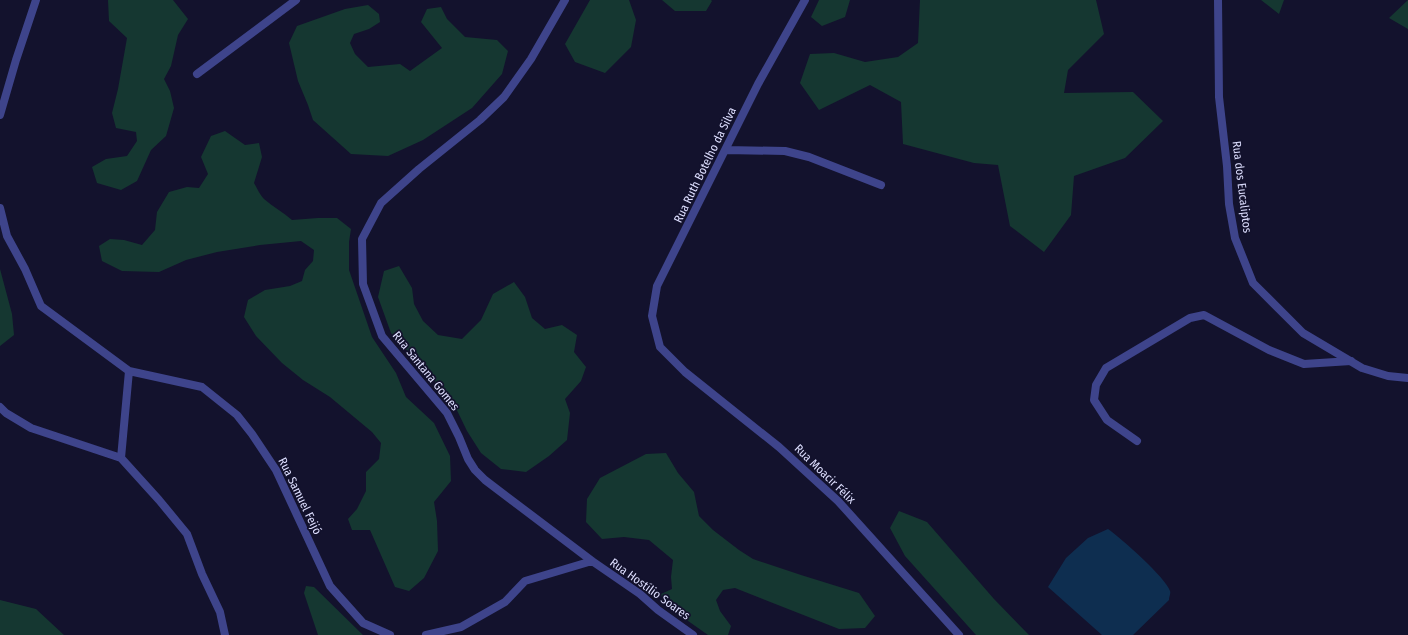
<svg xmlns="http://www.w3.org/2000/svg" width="1408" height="635" viewBox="0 0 1408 635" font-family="'Fira Sans Condensed',sans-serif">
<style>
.green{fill:#153731}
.water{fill:#0e2e50}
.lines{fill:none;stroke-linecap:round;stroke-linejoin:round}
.lane{stroke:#3e448b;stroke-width:8}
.street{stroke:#3e448b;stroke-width:8}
.labels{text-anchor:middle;stroke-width:3.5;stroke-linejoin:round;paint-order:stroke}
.street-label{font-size:12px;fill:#dedfff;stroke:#13122d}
</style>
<rect width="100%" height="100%" fill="#13122d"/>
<!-- green -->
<path class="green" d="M108 0H173L188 19 178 35 171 66 164 79 170 91 174 108 166 136 151 150 137 181 121 190 97 183 92 167 106 159 127 156 137 141 136 132 116 128 112 113 118 89 127 38 109 21Z
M590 0H629L636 20 631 47 605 73 575 62 565 44Z
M662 0H711L712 1 706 11H675Z
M819 0H850L845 17 822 26 811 17Z
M920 0H1096L1104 34 1068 70 1064 93 1133 92 1163 121 1125 158 1074 176 1071 215 1044 252 1010 226 998 165 974 163 903 144 901 102 870 85 819 110 800 83 810 54 834 53 865 62 898 57 918 43Z
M1261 0H1284L1279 14Z
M1408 0V29L1389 18Z
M368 5 379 14 380 22 369 29 354 34 350 43 355 54 368 67 400 64 410 71 442 48 421 22 427 9 441 7 447 19 465 37 497 40 508 51 502 74 472 108 423 140 388 156 351 154 313 120 308 105 298 81 289 43 297 26 345 9Z
M225 131 245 145 259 143 262 157 254 183C257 188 260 195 264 199 273 207 283 212 292 220L318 218H337L351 229 349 242V270L372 337 396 373 406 397 434 423 450 456 451 481 434 502 437 521 438 551 424 578 409 591 395 587 370 530H352L348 519 357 509 366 491V472L379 459 381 443 372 432 330 397 303 380 282 363 256 336 244 317 248 300 265 290 290 286 302 281 305 270 313 261 314 250 301 241 260 245 217 252 186 260 159 272 122 271 102 261 99 246 110 239 124 240 142 245 155 230 157 212 169 192 187 187 199 188 208 174 201 157 211 136Z
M399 266 412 288 414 304 423 321 438 335 462 339 481 320 493 294 514 282 525 297 532 318 545 329 562 325 577 335 574 352 586 367 581 381 565 399 570 413 567 440 549 456 526 472 501 469 481 453 467 431 452 400 391 333 378 297 384 271Z
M0 269 12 314 14 335 0 346Z
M666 453 678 473 694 492 699 516 713 530 739 550 753 559 801 575 859 593 875 616 865 628 839 629 735 588 723 590 716 600 720 611 731 626 728 635H708L664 604 661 594 672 589 671 577 673 560 649 540 624 537 602 539 586 522 587 499 600 478 646 454Z
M899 511 927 522 994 599 1029 635H976L905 556 890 528Z
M306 586 314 587 363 635H318L304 593Z
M0 600 36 609 64 635H0Z"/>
<!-- water -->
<path class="water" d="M1108 529C1121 538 1166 578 1170 591 1171 593 1169 597 1169 600L1133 635H1102L1048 587 1066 558 1088 538Z"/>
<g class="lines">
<!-- lane -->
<path class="lane" d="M1137 441 1107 420 1094 400 1096 385 1106 368 1190 318 1204 315 1269 350 1304 364 1351 361"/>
<!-- street -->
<path class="street" d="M565 0 531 59 504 97 480 120 419 169 381 203 362 239 363 284 382 336 447 413 459 437 468 459 475 470 485 480 592 561 640 594 658 610 693 635
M805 0 758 84 657 286 652 316 660 347 685 372 779 447 838 501 959 635
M1218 0 1219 97 1227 166 1229 204 1235 238 1253 283 1303 333 1362 368 1388 376 1408 378
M197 74 296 0
M0 115 16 60 36 0
M726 150 785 151 809 157 881 185
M0 208 7 236 25 269 41 306 129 371 202 387 237 415 252 434 276 470 330 586 363 623 390 635
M0 407 6 413 31 428 121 458 159 500 187 534 202 574 220 612 225 635
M121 458 129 371
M426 635 461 627 505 602 525 581 592 561"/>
</g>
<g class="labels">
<!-- street labels -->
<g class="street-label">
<text transform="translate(705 165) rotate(-64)" y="4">Rua Ruth Botelho da Silva</text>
<text transform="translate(1242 187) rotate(83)" y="4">Rua dos Eucaliptos</text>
<text transform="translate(426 371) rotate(51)" y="4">Rua Santana Gomes</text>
<text transform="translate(825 474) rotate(44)" y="4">Rua Moacir Félix</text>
<text transform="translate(300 496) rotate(64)" y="4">Rua Samuel Feijó</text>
<text transform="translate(650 589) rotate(36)" y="4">Rua Hostílio Soares</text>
</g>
</g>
</svg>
